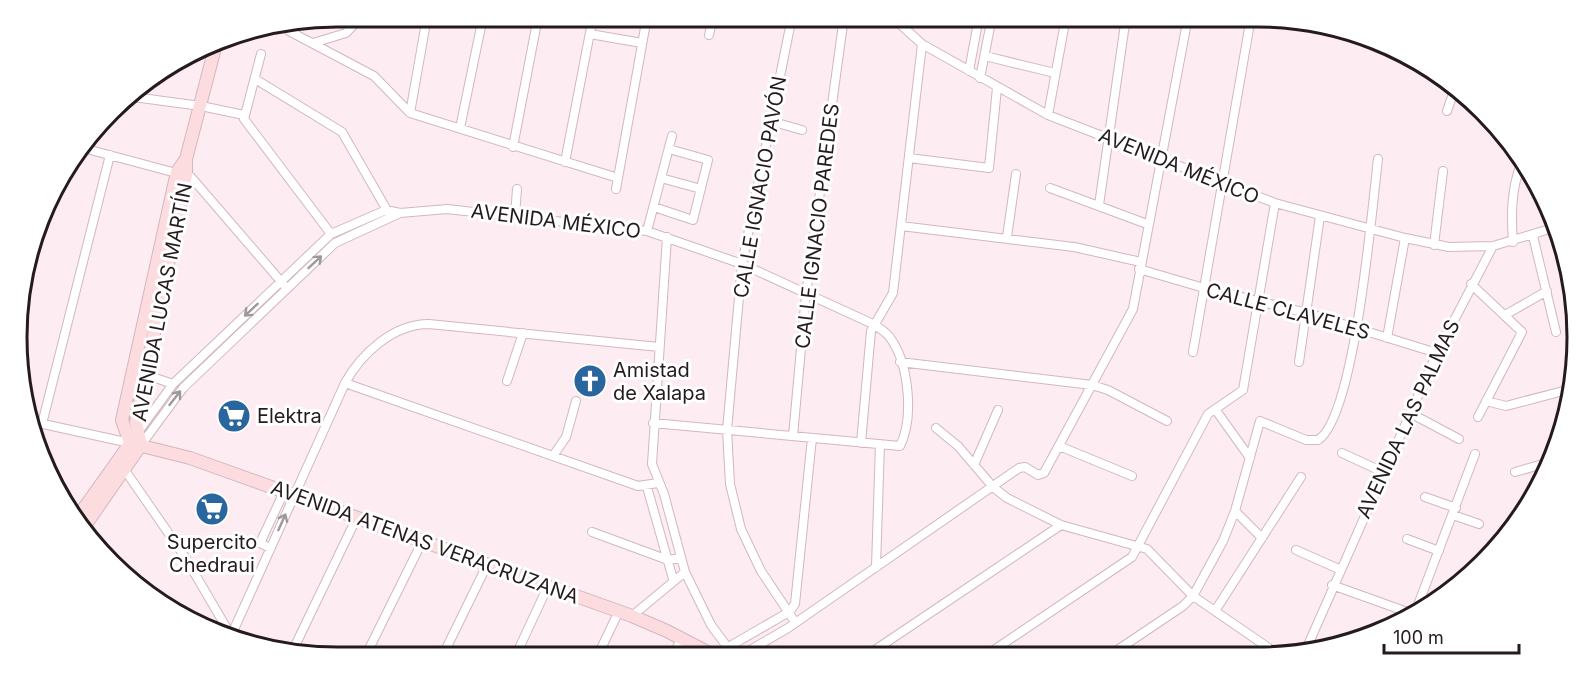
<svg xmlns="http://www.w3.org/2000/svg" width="1594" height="674" viewBox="0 0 1594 674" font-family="Inter,sans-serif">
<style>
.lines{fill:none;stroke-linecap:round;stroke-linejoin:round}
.street-casing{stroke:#d2b7c1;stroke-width:10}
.secondary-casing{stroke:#d2b7c1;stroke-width:14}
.street{stroke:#fff;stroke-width:8}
.secondary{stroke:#fddcdf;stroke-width:12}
.oneway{stroke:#9d989a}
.labels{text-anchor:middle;stroke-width:6;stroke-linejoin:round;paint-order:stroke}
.street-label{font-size:20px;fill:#251b1e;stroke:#fff}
.poi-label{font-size:20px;fill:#251b1e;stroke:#fff;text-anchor:start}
.rim{fill:none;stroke:#251b1e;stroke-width:3}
</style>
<rect width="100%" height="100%" fill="#fdecf2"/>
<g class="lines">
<defs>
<path id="street" d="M792 17 742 264 727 430 730 484 741 529 761 571 795 622
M892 17 922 44 1048 115 1275 203 1405 238 1449 247 1493 246 1553 228
M1045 17 1065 21
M289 31 374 76 410 113 618 178
M590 34 642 43
M709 35 713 17
M313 43 346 33 361 17
M261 54 244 119 331 234
M985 56 1055 73
M969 71 979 17
M980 78 992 17
M255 79 342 132 388 212
M126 96 201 106 244 115
M1447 111 1455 88
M410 113 427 17
M1048 115 1066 17
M770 121 802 130
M460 128 483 17
M513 147 538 17
M83 148 191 177 284 285
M909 158 989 168 997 88
M565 162 593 17
M661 178 701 189
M1050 188 1147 224
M616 189 647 17
M1099 205 1126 17
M654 207 693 220 708 160 669 149
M515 216 517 189
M901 226 1074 247 1141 262
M647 231 672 136
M1533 236 1556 332
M667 237 652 464 664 494 685 572 711 625 734 656
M1007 237 1016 174
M1513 242C1511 215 1511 190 1521 164
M1434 245 1443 171
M1139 269 1204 288 1307 313 1437 353
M1471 284 1522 332 1478 417
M1505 315 1547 291
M1387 338 1405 238
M1193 352 1251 17
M900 362 1092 385 1108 390 1167 421
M1299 362 1320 216
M135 371 173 384
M507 381 523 333
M345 383 638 486 658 483
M1486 401 1506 406 1567 390
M1215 409 1250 458
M1410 413 1459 439
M34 422 130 443
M42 424 110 155
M936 428 958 446 993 487 1007 498 1061 525 1147 549 1193 596 1279 655
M138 432 173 384 331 234 386 210 400 213 447 209 647 231 742 264 873 324C879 328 887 332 891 339 909 365 914 418 900 446L653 423
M793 436 806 294 844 17
M861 443 871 331 893 293 922 44
M141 445 183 388 335 243 400 213
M1059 446 1132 476
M1342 453 1383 472
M553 456 566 437 576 401
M974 465 998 410
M122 466 185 557 233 639
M1515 472 1550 462
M647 487 673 579
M1425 497 1456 508
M1235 511 1262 538
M1453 515 1479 524
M592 532 668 560 681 558
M1407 539 1439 551
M270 548 260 543 284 492
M1296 550 1339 569
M876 567 880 444
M1332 585 1413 614
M1215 611 1301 477
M1415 613 1475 454
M632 616 685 572
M231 636 345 383C361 354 393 324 429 324L659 347
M293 650 357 517
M1304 654 1437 353 1493 246
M1110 655 1183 606 1193 596 1223 541 1235 511 1260 421 1306 440H1318C1355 417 1372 208 1378 159
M713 656 789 612 795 604 812 438
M740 656 788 628 1019 468 1025 467 1038 475 1044 473 1133 309 1188 17
M866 656 1061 525
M985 656 1132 557 1208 414 1243 390 1275 203
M365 657 422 542
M442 657 487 565
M515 657 548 586
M597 657 619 611
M673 657 681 638"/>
<path id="secondary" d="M186 159 177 172 122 420 130 443 190 458 632 616 667 631 715 656
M77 518 134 438
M84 527 141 445 136 422 186 175V159L216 44"/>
</defs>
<!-- street casing -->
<use href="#street" class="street-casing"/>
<!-- secondary casing -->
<use href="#secondary" class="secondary-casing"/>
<!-- street -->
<use href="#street" class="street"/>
<!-- secondary -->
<use href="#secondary" class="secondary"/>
</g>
<!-- one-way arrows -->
<defs><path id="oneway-shaft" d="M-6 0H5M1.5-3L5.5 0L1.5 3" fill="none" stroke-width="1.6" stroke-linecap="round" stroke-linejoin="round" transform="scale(1.5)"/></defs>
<g class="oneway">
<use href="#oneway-shaft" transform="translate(315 262) rotate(-43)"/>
<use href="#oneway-shaft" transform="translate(251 310) rotate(137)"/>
<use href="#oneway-shaft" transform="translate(175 398) rotate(-52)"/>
<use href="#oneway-shaft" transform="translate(282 522) rotate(-66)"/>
</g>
<!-- icons -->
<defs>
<symbol id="church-disc" viewBox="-11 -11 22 22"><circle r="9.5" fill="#29669d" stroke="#fff"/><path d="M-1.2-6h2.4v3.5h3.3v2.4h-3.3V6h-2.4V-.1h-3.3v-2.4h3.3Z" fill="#fff"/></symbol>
<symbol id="supermarket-disc" viewBox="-11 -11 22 22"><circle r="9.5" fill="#29669d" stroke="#fff"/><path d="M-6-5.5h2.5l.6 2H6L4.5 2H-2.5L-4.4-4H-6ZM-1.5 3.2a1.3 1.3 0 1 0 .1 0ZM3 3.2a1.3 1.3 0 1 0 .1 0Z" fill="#fff"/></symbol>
</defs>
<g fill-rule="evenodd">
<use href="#church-disc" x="571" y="362" width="38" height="38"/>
<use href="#supermarket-disc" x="215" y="397" width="38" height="38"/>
<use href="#supermarket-disc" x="193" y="490" width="38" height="38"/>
</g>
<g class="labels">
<!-- street labels -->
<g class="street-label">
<text transform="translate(1179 166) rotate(22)" y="7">AVENIDA MÉXICO</text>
<text transform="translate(760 187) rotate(-80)" y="7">CALLE IGNACIO PAVÓN</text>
<text transform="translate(556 221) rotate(7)" y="7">AVENIDA MÉXICO</text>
<text transform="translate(817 226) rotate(-83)" y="7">CALLE IGNACIO PAREDES</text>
<text transform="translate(162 302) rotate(-79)" y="7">AVENIDA LUCAS MARTÍN</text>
<text transform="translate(1288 311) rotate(15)" y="7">CALLE CLAVELES</text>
<text transform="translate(1408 419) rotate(-65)" y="7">AVENIDA LAS PALMAS</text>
<text transform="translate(425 542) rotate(20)" y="7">AVENIDA ATENAS VERACRUZANA</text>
</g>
<!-- poi labels -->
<g class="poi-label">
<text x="613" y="377">Amistad<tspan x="613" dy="23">de Xalapa</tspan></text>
<text x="257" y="423">Elektra</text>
<text x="212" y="549" text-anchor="middle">Supercito<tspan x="212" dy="23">Chedraui</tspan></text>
</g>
</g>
<!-- crop -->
<path d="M0 0H1594V674H0ZM337 27H1257A310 310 0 0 1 1567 337V337A310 310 0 0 1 1257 647H337A310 310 0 0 1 27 337V337A310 310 0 0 1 337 27Z" fill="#fff" fill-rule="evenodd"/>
<path class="rim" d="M337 27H1257A310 310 0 0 1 1567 337V337A310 310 0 0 1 1257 647H337A310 310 0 0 1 27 337V337A310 310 0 0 1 337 27Z"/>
<!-- scale -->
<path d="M1384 644v9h135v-9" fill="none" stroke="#251b1e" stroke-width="3"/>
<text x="1393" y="644" font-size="18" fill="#251b1e" stroke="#ffffff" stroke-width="4.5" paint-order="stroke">100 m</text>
</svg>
